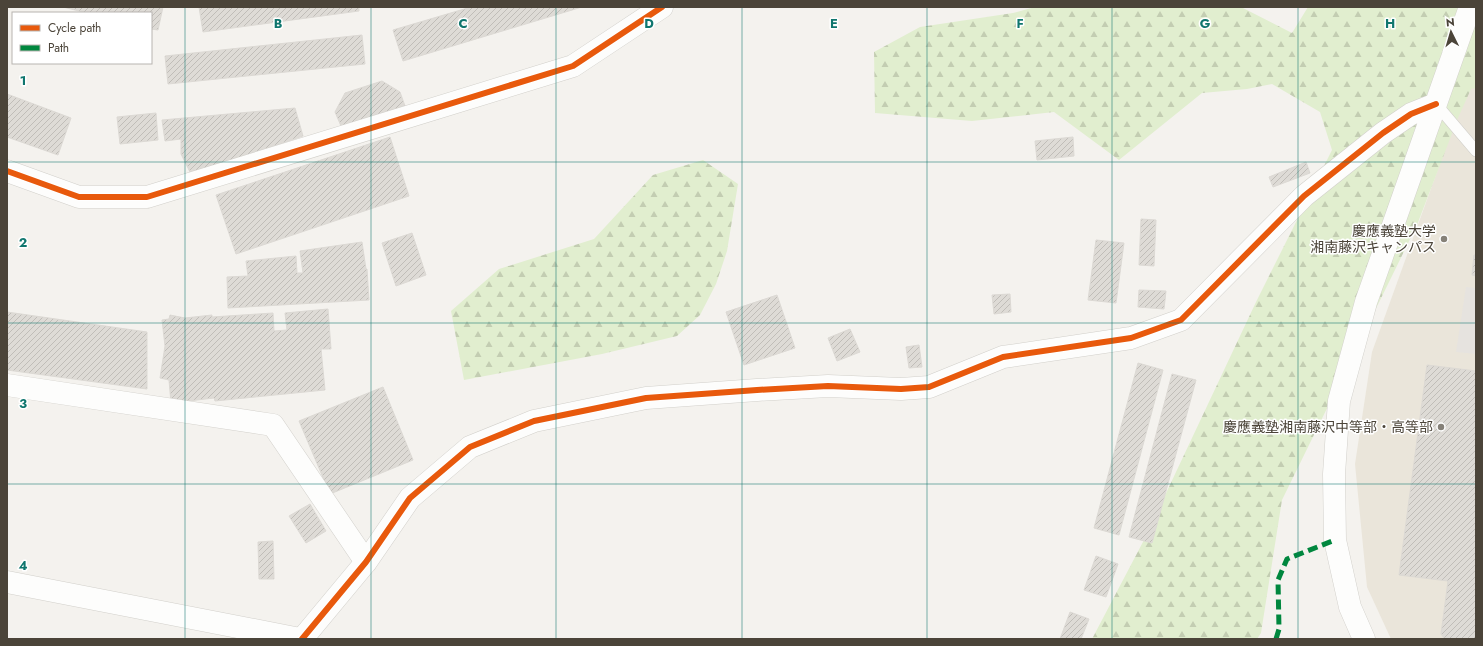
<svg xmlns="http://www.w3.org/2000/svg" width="1483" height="646" viewBox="0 0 1483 646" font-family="Jost,'Noto Sans JP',sans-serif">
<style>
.education{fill:#eae5da}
.forest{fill:url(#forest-firs)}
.parking{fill:#e6e3df}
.building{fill:url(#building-hatch);stroke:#dcd9d4}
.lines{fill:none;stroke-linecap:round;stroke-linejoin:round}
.lane-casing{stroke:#d2d0cb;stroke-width:12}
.street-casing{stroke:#d2d0cb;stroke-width:23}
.lane{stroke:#fdfdfc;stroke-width:11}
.street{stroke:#fdfdfc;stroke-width:22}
.quiet{stroke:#00873e;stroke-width:5;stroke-dasharray:10 5;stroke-linecap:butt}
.cycleway-casing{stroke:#fff;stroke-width:8}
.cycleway{stroke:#e8590c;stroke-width:6}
.grid{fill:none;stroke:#0f766e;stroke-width:1;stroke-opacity:0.55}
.poi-dot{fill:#868178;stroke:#fff;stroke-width:1.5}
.labels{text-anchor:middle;stroke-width:3;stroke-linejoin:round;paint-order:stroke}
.poi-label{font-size:14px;fill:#4b4439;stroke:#fff;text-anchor:end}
.grid-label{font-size:13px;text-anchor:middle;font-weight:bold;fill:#0f766e;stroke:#fff;stroke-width:3;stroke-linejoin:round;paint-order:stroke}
</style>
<defs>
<pattern id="forest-firs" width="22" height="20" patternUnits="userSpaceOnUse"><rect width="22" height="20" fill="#e1eecf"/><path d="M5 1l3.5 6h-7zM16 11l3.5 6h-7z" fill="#c3cdb2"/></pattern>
<pattern id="building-hatch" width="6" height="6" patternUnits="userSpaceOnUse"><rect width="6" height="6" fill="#dedbd6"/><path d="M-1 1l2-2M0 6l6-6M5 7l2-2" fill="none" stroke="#c0bdb8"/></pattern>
</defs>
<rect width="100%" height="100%" fill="#f4f2ee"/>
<!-- education -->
<path class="education" d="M1476 64V639H1391L1367 587 1355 464 1372 352Z"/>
<!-- forest -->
<path class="forest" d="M1035 7H1241L1292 33 1308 7H1476V88L1471 89 1458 118 1417 225 1282 500 1261 633 1257 639H1092L1144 540 1256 302 1332 150 1320 112 1272 84 1247 89 1202 93 1119 160 1054 112 972 121 875 113 874 52 920 27 1013 13Z
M703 160 738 184 727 251 716 284 700 315 677 336 602 354 464 380 451 311 499 269 594 239 653 175Z"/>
<!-- parking -->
<path class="parking" d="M1466 287 1476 288V354L1456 352Z"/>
<!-- building -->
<path class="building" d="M63 7H163L158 30 151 29V13H87Z
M199 7H359V11L203 32Z
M471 7H582L403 61 393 30Z
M362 35 365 64 168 84 165 56Z
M382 81 400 92 405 106 341 126 335 112 345 93Z
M7 94 71 118 58 155 7 137Z
M295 108 303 136 191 174 181 154V139L165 141 162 120Z
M156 113 158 140 120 144 117 117Z
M390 137 409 196 236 254 216 195Z
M1073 137 1074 156 1037 160 1035 141Z
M1306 162 1310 173 1273 187 1269 177Z
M1141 219 1156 220 1154 266 1139 265Z
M412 233 426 275 396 286 382 243Z
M1096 240 1124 243 1116 303 1088 300Z
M362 242 366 269H367L369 300 228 308 227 277 248 276 246 261 296 256 297 273H303L300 251Z
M1474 255H1476V276L1472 275Z
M1139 290 1166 291 1164 309 1138 307Z
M1010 294 1011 312 994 314 992 295Z
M777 295 795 348 744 365 726 312Z
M328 309 331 349H321L325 390 215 401 214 398 171 403 169 380 160 378 165 346 162 320 169 319 170 315 185 318 212 315V317L273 313 274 331 287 330 285 313Z
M7 312 147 332V389L7 370Z
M850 329 860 352 837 361 828 338Z
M919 345 922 367 909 368 906 347Z
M1138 363 1163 370 1119 535 1094 528Z
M1427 365 1476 371V639H1445L1441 634 1448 581 1399 575Z
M1172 374 1196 380 1152 543 1129 537Z
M383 387 413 460 330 494 299 421Z
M310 504 326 531 306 543 289 516Z
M273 541 274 579H259L258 542Z
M1096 556 1118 564 1106 597 1084 590Z
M1070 612 1089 619 1081 639H1060Z"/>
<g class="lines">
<defs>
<path id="lane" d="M1436 104 1476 151"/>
<path id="street" d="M7 171 79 197H147L573 66 662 7
M7 385 273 425 366 562
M7 582 300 639
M302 639 366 562 410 498 470 447 534 421 646 398 757 390 828 386 901 389 929 387 1003 357 1131 338 1181 320 1304 196 1383 133 1411 114 1436 104
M1364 639 1350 607 1335 540 1334 474 1339 401 1366 302 1470 7"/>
</defs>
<!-- lane casing -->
<use href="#lane" class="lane-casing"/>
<!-- street casing -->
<use href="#street" class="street-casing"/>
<!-- lane -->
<use href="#lane" class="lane"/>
<!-- street -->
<use href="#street" class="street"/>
<!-- quiet -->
<path class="quiet" d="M1276 639 1279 629 1278 580 1287 559 1335 540"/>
<defs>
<path id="cycleway" d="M7 171 79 197H147L573 66 662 7
M302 639 366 562 410 498 470 447 534 421 646 398 757 390 828 386 901 389 929 387 1003 357 1131 338 1181 320 1304 196 1383 133 1411 114 1436 104"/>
</defs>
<!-- cycleway casing -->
<use href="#cycleway" class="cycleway-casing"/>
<!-- cycleway -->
<use href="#cycleway" class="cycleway"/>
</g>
<!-- grid -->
<path class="grid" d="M185 7V639M371 7V639M556 7V639M742 7V639M927 7V639M1112 7V639M1298 7V639M7 162H1476M7 323H1476M7 484H1476"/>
<!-- markers -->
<g class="poi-dot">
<circle cx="1444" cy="239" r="4"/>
<circle cx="1441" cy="427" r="4"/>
</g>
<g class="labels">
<!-- poi labels -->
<g class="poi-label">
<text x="1436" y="236">慶應義塾大学<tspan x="1436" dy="16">湘南藤沢キャンパス</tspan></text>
<text x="1433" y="432">慶應義塾湘南藤沢中等部・高等部</text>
</g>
</g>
<g class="grid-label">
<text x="278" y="28">B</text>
<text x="463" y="28">C</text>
<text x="649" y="28">D</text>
<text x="834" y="28">E</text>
<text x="1020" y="28">F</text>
<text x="1205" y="28">G</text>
<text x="1390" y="28">H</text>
<text x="23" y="85">1</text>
<text x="23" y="247">2</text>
<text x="23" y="408">3</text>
<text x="23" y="570">4</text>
</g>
<!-- border -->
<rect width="1483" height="646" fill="none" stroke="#4b4439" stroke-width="16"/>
<!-- legend -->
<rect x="12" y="12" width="140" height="52" fill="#ffffff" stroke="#b7b4b0"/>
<rect x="20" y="25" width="20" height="6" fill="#e8590c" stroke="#b7b4b0"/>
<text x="48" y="32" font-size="12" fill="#4b4439">Cycle path</text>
<rect x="20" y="45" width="20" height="6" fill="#00873e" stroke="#b7b4b0"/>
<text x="48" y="52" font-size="12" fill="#4b4439">Path</text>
<!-- north arrow -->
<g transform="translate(1451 32) rotate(355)" stroke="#ffffff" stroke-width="3" paint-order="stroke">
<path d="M0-3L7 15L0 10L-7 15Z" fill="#4b4439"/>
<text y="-6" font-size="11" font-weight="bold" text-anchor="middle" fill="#4b4439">N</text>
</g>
</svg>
